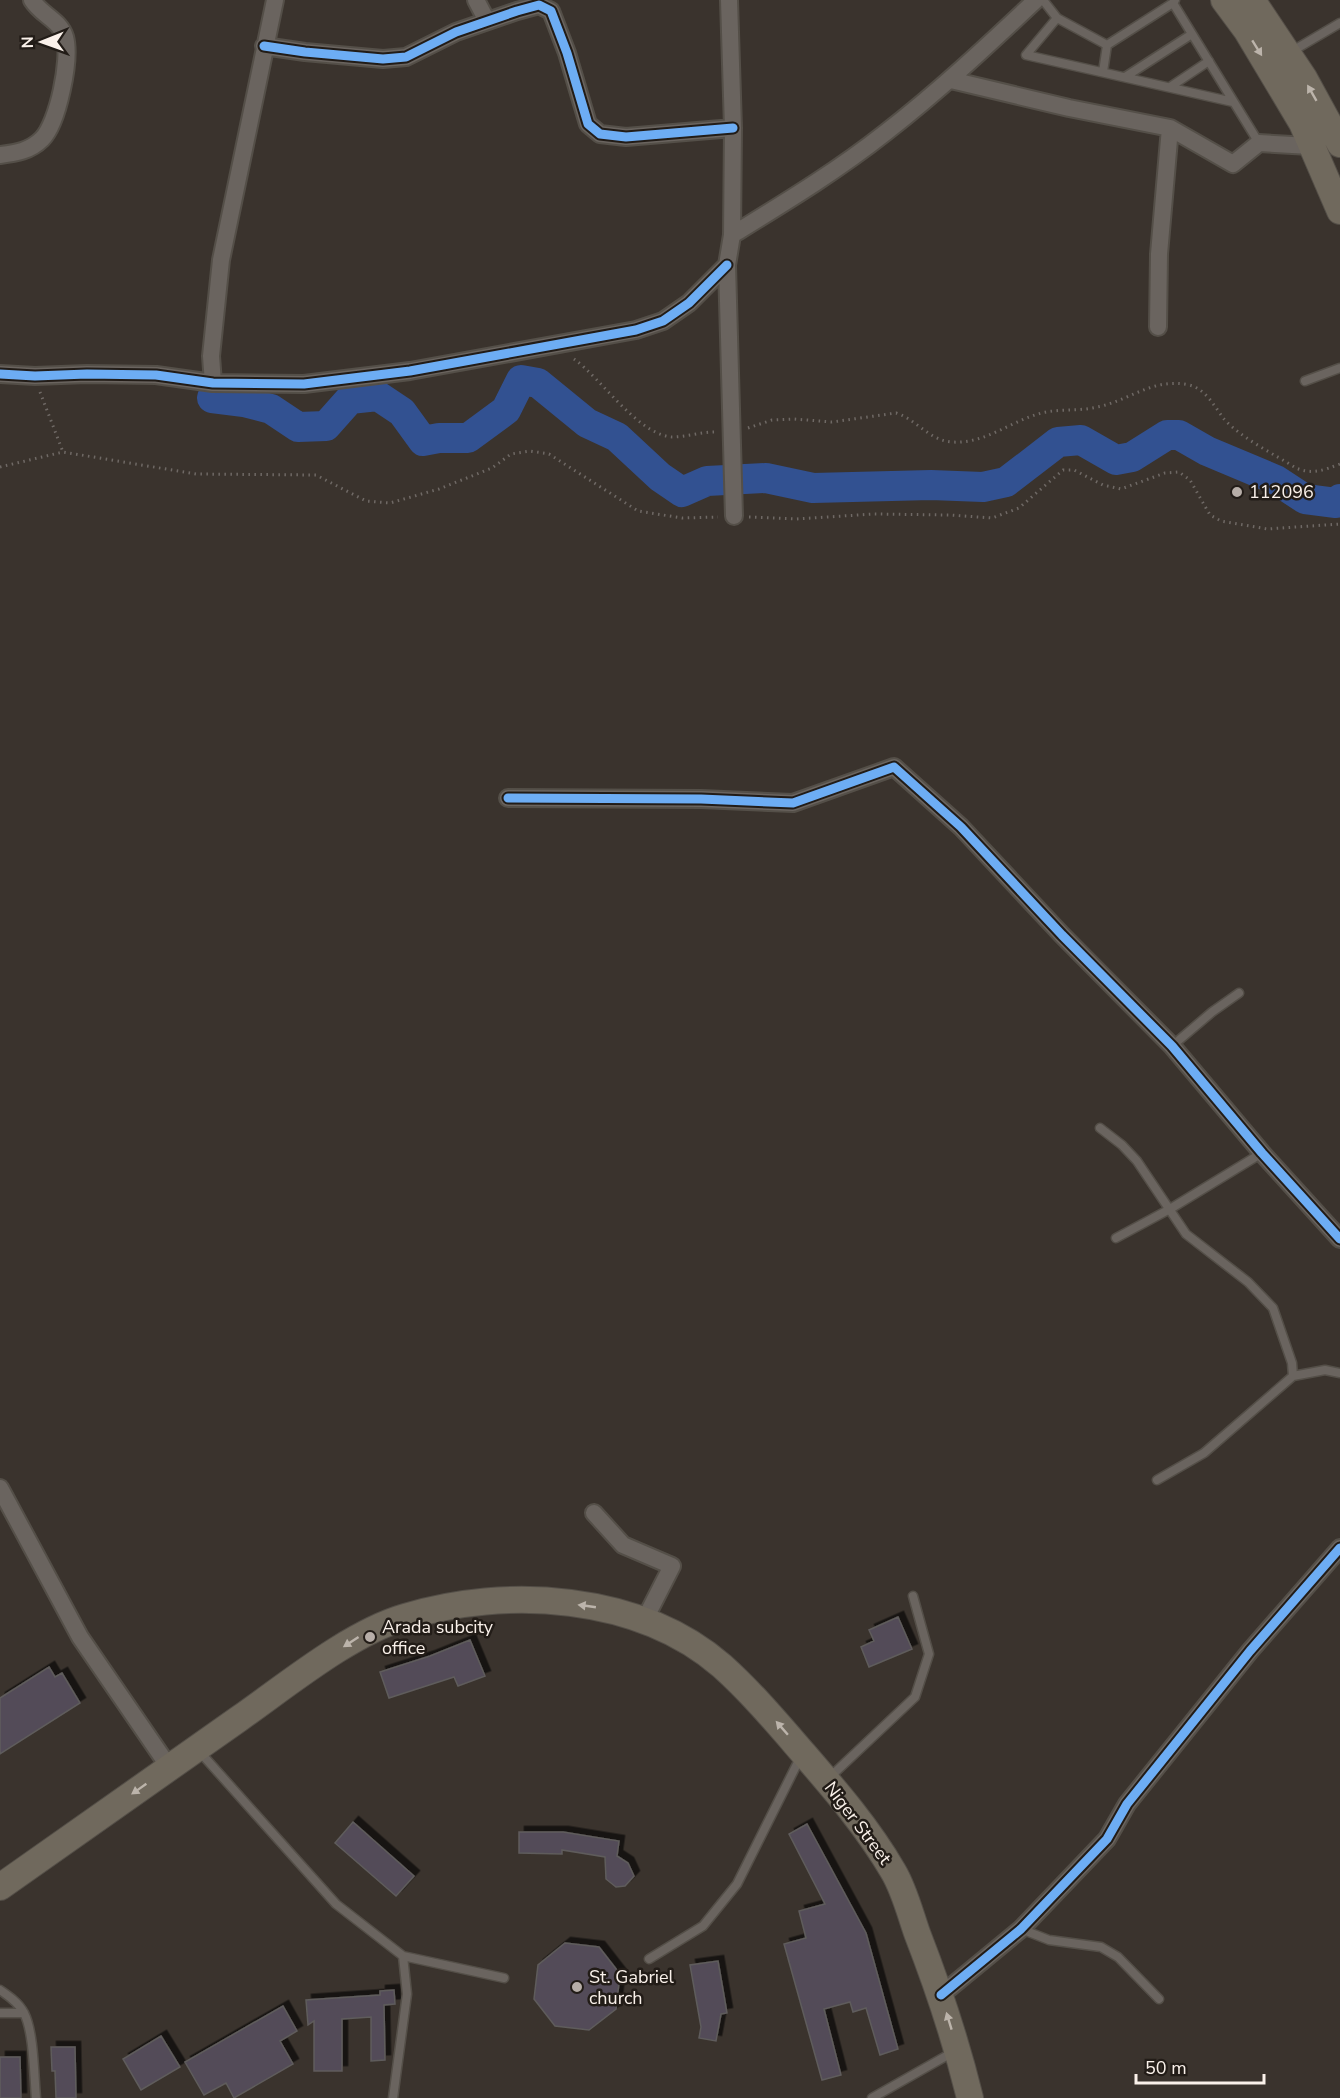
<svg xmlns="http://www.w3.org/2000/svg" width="1340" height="2098" viewBox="0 0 1340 2098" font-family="'Nunito Sans',sans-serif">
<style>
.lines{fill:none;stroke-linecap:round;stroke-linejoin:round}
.river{stroke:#325191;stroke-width:30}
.building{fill:#524c58;stroke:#5f5c5c;stroke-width:1.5;filter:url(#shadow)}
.service-casing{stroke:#544f48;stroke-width:11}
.minor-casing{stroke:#544f48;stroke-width:20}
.primary-casing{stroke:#544f48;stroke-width:28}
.path{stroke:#6f6965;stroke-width:3;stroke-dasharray:1.5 4.5;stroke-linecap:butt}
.service{stroke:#6a645f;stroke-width:8}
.minor{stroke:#6a645f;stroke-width:16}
.primary{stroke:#70695d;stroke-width:26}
.cycleway-casing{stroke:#221c17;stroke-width:13}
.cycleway{stroke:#6dadf4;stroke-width:9}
.oneway{fill:#bcb4ab}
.poi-dot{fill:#b7aea8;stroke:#221c17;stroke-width:2}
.labels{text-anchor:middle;stroke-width:5;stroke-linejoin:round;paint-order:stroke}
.poi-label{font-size:18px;fill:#faf1ea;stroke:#221c17;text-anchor:start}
.street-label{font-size:18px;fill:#faf1ea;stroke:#221c17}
</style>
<defs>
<filter id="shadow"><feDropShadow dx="5.5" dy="-5.5" stdDeviation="0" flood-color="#0009"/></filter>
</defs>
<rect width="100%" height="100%" fill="#3a332d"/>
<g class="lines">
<!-- river -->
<path class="river" d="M212 398 244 402 271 409 298 427 326 426 350 399 378 396 402 412 423 441 439 438H468L506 410 521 380 538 383 587 423 617 437 660 477 682 492 707 481 766 478 813 488 931 485 983 487 1006 482 1058 442 1081 440 1116 460 1132 457 1167 435H1179L1207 451 1276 480 1305 499 1336 503 1340 499"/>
</g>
<!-- building -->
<path class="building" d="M898 1617 912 1649 869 1667 861 1647 874 1641 869 1630Z
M470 1640 485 1676 458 1686 454 1677 389 1698 380 1672 430 1656Z
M49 1667 55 1677 62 1673 80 1703 0 1754V1698Z
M353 1822 414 1876 396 1896 335 1843Z
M807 1824 866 1933 898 2049 880 2055 866 2008 853 2012 850 2002 824 2009 841 2075 822 2080 784 1944 806 1938 799 1911 825 1904 789 1834Z
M519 1832H563L619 1841 617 1856 628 1863 634 1876 625 1886 616 1887 606 1879 605 1857 562 1850V1854L519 1853Z
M565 1943 599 1947 620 1974 616 2009 589 2030 555 2026 534 1999 538 1965Z
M718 1961 727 2013 721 2014 716 2041 699 2038 701 2027 690 1965Z
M394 1990 395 2004 384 2005 385 2060 371 2061V2017L342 2019V2071H314V2021L308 2025 306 2000 380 1995V1991Z
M283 2006 297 2031 280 2041 293 2064 234 2098 226 2083 204 2095 185 2062Z
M161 2036 180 2067 141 2090 123 2059Z
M51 2047H75L76 2098H56L55 2071H52Z
M0 2057H20L21 2098H0Z"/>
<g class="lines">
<defs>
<path id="service" d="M1043 0 1057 18 1107 45
M1173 3 1259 143
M1057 18 1026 55 1233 102
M1289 53 1340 23
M1103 72 1107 45 1173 3 1175 0
M1125 77 1192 34
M1170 87 1209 61
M1305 381 1340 368
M1172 1046 1212 1012 1239 993
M1100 1128 1122 1145 1137 1161 1186 1234 1248 1282 1273 1308 1292 1363 1293 1376
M1116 1238 1170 1209 1262 1153
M1157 1480 1204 1453 1293 1376 1325 1370 1340 1373
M199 1751 336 1904 403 1956 504 1978
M829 1778 915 1697 929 1654 913 1596
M1021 1929 1049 1940 1101 1947 1118 1957 1159 1999
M649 1959 703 1926 737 1884 801 1756
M0 1990C9 1996 19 2003 24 2013 34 2032 34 2076 36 2098
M0 2013H24
M393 2098 407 1994 403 1956
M872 2098 955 2051"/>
<path id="minor" d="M476 0 487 21
M729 0 733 128 732 235 727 265 734 516
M264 46 305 52 383 59 406 57 456 32 517 11 539 5 551 11 567 53 588 124 600 134 626 137 733 128
M951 80 1069 108 1170 128 1233 164 1259 143 1310 146 1314 149
M0 155C16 153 30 151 42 139 58 123 71 59 65 37 60 20 41 15 32 0
M732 235C784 203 837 171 885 133 938 92 987 46 1036 0
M1158 327 1159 254 1170 128
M0 374 35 376 87 374 156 375 213 383 304 384 410 371 636 330 663 321 689 303 727 265
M213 383 211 356 221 260 275 0
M508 798 701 799 793 803 894 767 961 827 1062 935 1172 1046 1262 1153 1340 1239
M0 1488 80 1637 169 1767
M594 1513 623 1545 672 1566 644 1621
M941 1995 1021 1929 1107 1839 1127 1804 1250 1651 1340 1548"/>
<path id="primary" d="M1224 0 1247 31 1302 123 1340 211
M1252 0 1304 78 1340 144
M0 1887C80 1830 160 1774 240 1718 287 1685 350 1633 405 1617 506 1586 639 1594 722 1666 752 1693 778 1724 804 1754 836 1791 868 1828 893 1871 904 1889 910 1913 917 1933 938 1987 956 2041 970 2098"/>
</defs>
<!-- service casing -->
<use href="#service" class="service-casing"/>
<!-- minor casing -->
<use href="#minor" class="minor-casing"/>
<!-- primary casing -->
<use href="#primary" class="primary-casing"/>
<!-- path -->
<path class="path" d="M574 359C602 379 637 434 672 437 686 437 701 432 715 432
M40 392 63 452
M748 428 772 420 794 419 832 422 896 413C916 419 930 441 952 442 984 444 1008 423 1038 414 1057 408 1077 412 1097 407 1129 401 1153 377 1189 385 1206 389 1214 406 1224 419 1241 438 1274 454 1296 468 1312 475 1324 470 1340 464
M0 467 63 452 196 474 316 475 366 501 390 503 439 489 492 468 511 454 530 451 549 454 638 511 682 518 718 517
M749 517 796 519 874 514 950 515 992 518 1019 508 1063 470H1074L1103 485 1121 489 1165 473 1179 472 1190 480 1210 515 1221 521 1267 529 1340 524"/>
<!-- service -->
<use href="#service" class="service"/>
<!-- minor -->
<use href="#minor" class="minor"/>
<!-- primary -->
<use href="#primary" class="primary"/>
<defs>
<path id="cycleway" d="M264 46 305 52 383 59 406 57 456 32 517 11 539 5 551 11 567 53 588 124 600 134 626 137 733 128
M0 374 35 376 87 374 156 375 213 383 304 384 410 371 636 330 663 321 689 303 727 265
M508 798 701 799 793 803 894 767 961 827 1062 935 1172 1046 1262 1153 1340 1239
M941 1995 1021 1929 1107 1839 1127 1804 1250 1651 1340 1548"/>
</defs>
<!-- cycleway casing -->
<use href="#cycleway" class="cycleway-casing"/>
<!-- cycleway -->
<use href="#cycleway" class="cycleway"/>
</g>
<!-- one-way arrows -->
<defs><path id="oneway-solid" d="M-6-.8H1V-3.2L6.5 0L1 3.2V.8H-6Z" transform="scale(1.5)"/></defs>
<g class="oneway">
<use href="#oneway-solid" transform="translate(1257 48) rotate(58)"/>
<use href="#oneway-solid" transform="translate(1312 93) rotate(-120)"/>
<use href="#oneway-solid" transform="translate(587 1606) rotate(-172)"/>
<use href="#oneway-solid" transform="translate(351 1642) rotate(147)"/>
<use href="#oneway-solid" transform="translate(782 1728) rotate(-131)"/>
<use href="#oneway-solid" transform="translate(139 1789) rotate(145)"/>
<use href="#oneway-solid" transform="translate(949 2021) rotate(-107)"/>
</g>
<!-- markers -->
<g class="poi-dot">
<circle cx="1237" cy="492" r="6"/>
<circle cx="370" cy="1637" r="6"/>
<circle cx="577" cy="1987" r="6"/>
</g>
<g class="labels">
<!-- poi labels -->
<g class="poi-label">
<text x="1249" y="498">112096</text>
<text x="382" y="1633">Arada subcity<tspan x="382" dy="21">office</tspan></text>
<text x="589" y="1983">St. Gabriel<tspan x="589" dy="21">church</tspan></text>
</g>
<!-- street labels -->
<g class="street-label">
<text transform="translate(858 1823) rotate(53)" y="6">Niger Street</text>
</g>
</g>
<!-- north arrow -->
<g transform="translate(42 42) rotate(269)" stroke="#221c17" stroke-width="4.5" paint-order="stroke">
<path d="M0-4.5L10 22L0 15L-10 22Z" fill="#faf1ea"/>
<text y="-9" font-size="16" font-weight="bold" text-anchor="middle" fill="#faf1ea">N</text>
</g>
<!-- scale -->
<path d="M1136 2074v9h128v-9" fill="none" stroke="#faf1ea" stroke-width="3"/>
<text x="1145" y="2074" font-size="18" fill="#faf1ea" stroke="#221c17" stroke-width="4.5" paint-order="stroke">50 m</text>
</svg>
